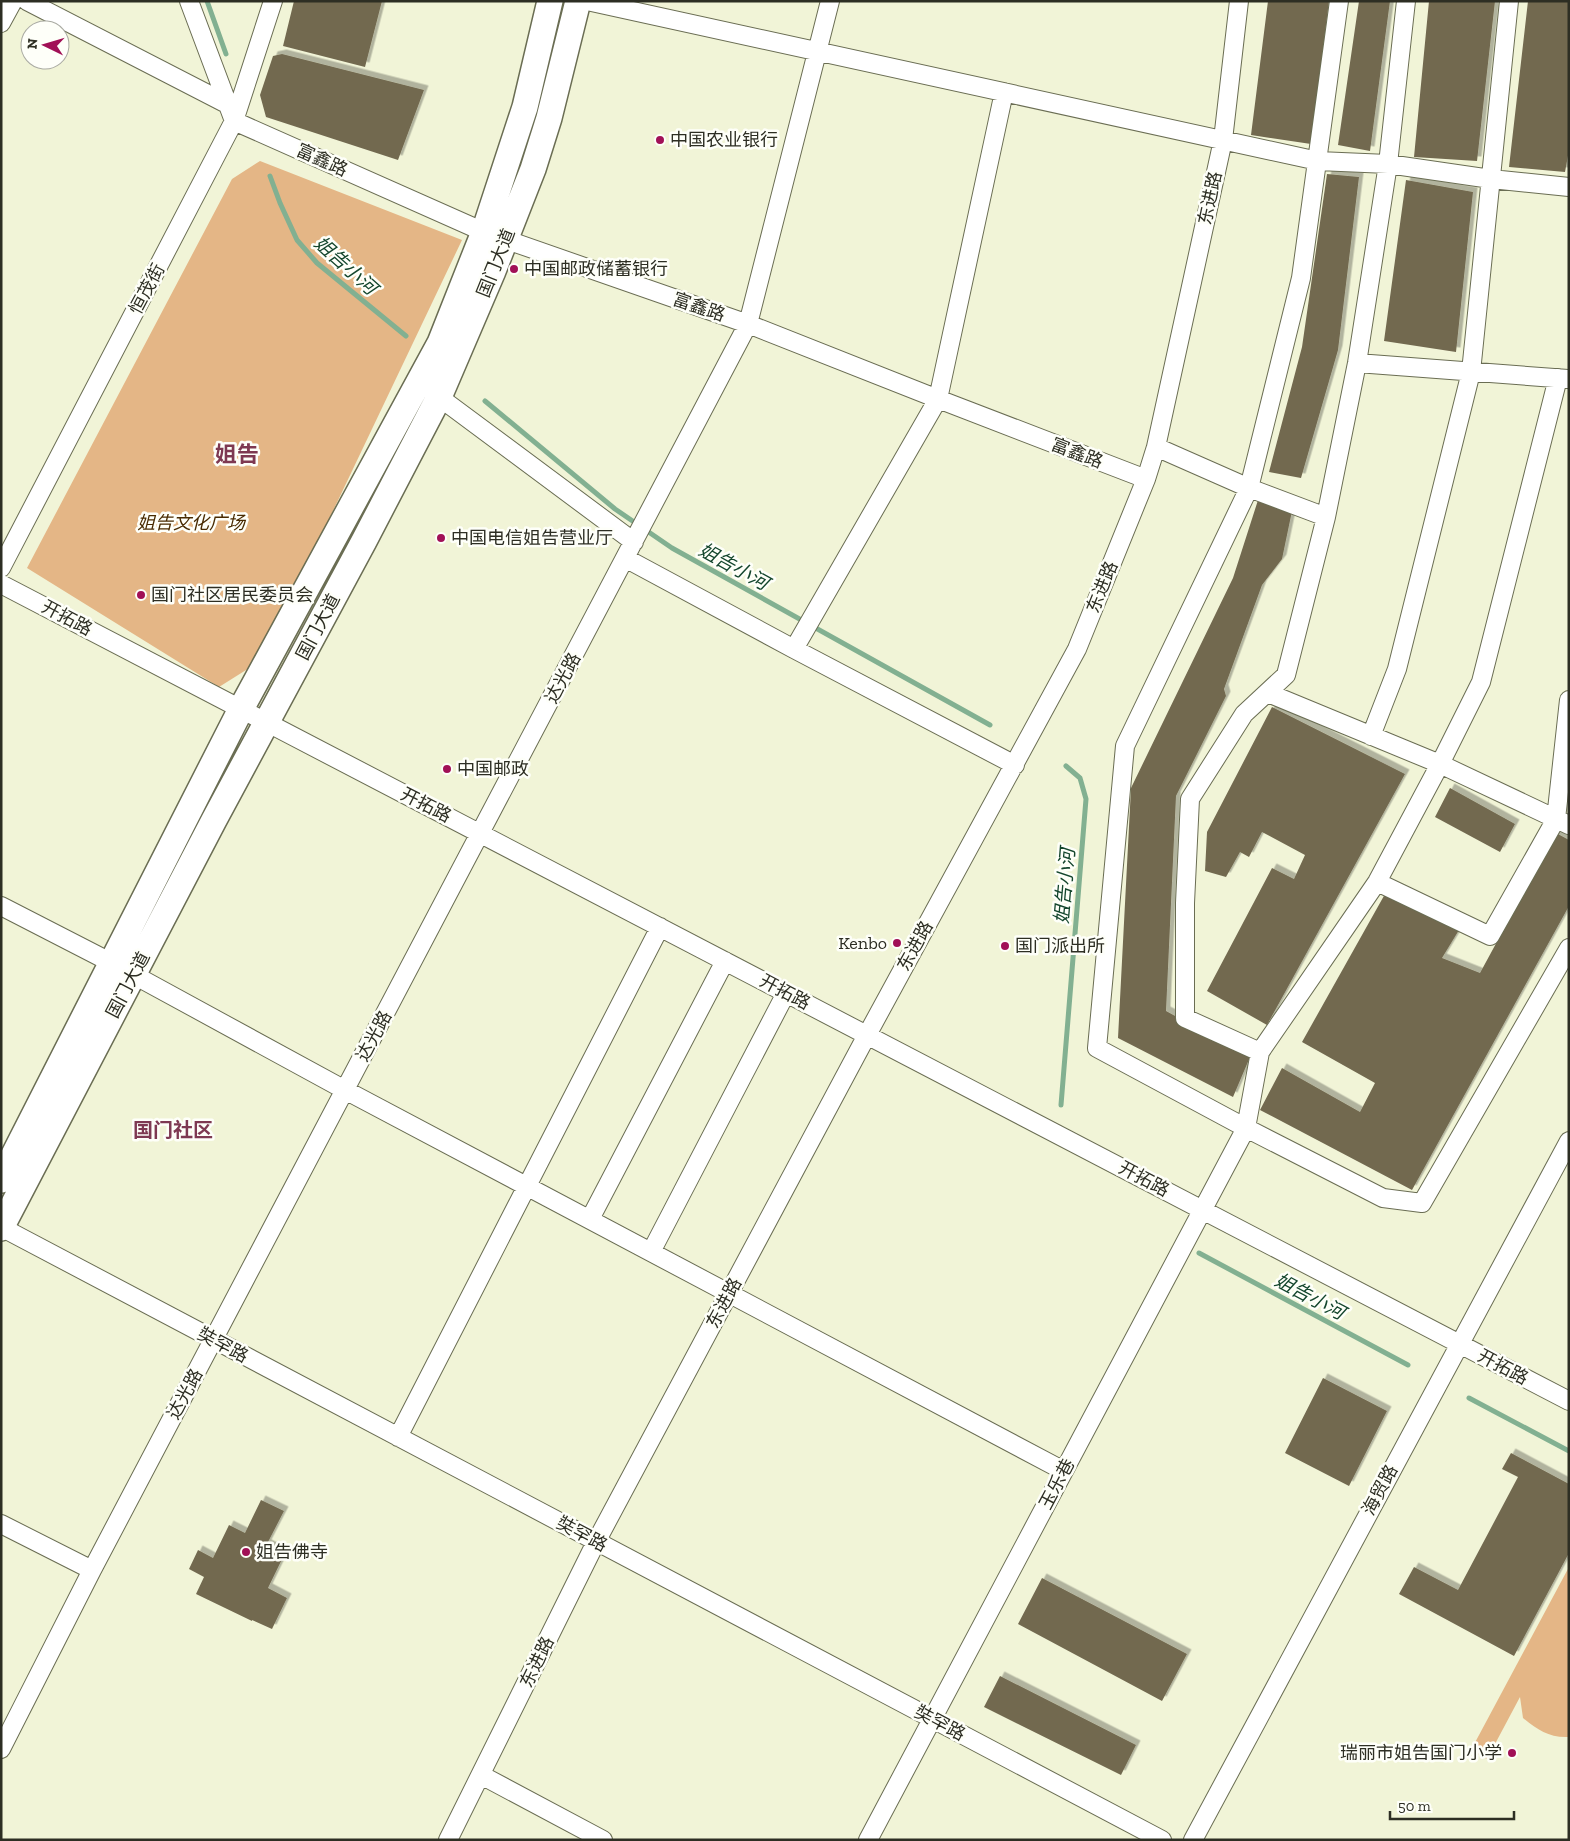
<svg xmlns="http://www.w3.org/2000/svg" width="1570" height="1841" viewBox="0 0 1570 1841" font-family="'Zilla Slab','Noto Sans SC',serif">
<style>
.green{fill:#e4b686}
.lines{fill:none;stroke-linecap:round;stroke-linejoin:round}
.stream{stroke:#82b091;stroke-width:5}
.building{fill:#726950;filter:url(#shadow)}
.minor-casing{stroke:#6a6d53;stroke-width:20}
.highway-casing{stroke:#6a6d53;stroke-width:28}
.minor{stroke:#fff;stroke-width:18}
.highway{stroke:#fff;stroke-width:25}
.poi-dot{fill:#a11056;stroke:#fefff9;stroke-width:2}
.labels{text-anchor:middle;stroke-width:5;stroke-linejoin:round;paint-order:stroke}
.poi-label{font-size:18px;fill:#2d2e23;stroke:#fefff9;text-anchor:start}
.street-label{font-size:18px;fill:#2d2e23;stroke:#fefff9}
.park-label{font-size:18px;font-style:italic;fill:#492b02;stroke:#fefff9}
.water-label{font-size:19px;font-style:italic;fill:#14462d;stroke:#fefff9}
.quarter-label{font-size:20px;font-weight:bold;fill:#7e3952;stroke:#fefff9}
.district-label{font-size:22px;font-weight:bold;fill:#7e3952;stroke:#fefff9}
</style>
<defs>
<filter id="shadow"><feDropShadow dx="4.5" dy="-4.5" stdDeviation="0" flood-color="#0004"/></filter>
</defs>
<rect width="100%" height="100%" fill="#f1f4d7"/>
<!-- green -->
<path class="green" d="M260 161 462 240 262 660 219 687 27 568 232 179Z
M1569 1567V1737C1549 1738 1538 1730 1523 1718L1520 1697 1487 1759 1471 1750Z"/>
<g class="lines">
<!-- stream -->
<path class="stream" d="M207 1 226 54
M270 176 280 203 297 240 317 263 406 336
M485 401 615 509 672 548 990 725
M1061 1105 1086 799 1080 778 1066 766
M1199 1253 1408 1365
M1469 1398 1569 1451"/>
</g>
<!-- building -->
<path class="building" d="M294 1H382L365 67 283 46Z
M1268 1H1329L1311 144 1251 135Z
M1359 1H1390L1370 151 1338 145Z
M1429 1H1495L1477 161 1414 157Z
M1528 1H1569V150L1565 172 1509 167Z
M282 54 424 90 398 160 266 117 260 95 273 56Z
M1327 174 1359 177 1338 350 1301 478 1269 472 1302 347Z
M1406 180 1473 192 1456 352 1384 341Z
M1259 497 1292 511 1282 559 1262 585 1224 689 1226 696 1176 796 1166 1011 1250 1057 1233 1097 1118 1038 1131 788 1233 578Z
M1272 707 1405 774 1267 1025 1207 991 1272 868 1294 879 1305 855 1262 832 1249 857 1240 852 1226 877 1205 871 1207 832Z
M1450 788 1515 824 1500 852 1435 817Z
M1556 833 1569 840V906L1412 1190 1260 1110 1282 1068 1360 1112 1375 1083 1302 1042 1385 894 1459 930 1442 958 1480 973Z
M1323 1378 1387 1411 1349 1486 1285 1453Z
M1511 1453 1569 1484V1553L1514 1656 1399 1594 1414 1567 1458 1590 1518 1477 1502 1469Z
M261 1500 284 1511 267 1544 285 1553 268 1588 287 1598 272 1629 252 1620V1621L196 1594 204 1577 189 1569 198 1550 213 1558 229 1525 245 1533Z
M1042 1578 1187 1654 1162 1701 1018 1624Z
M1000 1676 1136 1745 1121 1775 984 1707Z"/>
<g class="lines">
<defs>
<path id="minor" d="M27 1 227 104
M189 1 234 121 484 232 748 324 938 399 1146 479
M587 1 1318 161 1388 164 1491 179 1569 187
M1339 1 1301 278 1249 488 1125 746 1097 1048 1246 1128 1383 1198 1422 1203 1569 948
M1 23 13 1
M1357 363 1568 379
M439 397 634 542
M1156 447 1249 488 1326 517
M625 558 794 649 1015 765
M1 568 234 121 273 1
M1 584 1569 1401
M794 649 938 399 1004 92
M1268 693 1440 764 1569 825
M1371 736 1397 669 1471 372 1509 1
M1377 882 1490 936 1556 819 1569 700
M1 906 112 963
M134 975 345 1090 1064 1471
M1260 1052 1185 1018V903L1190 799 1244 714 1286 675 1326 517 1357 363 1388 164 1406 1
M590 1219 725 961
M1 1227 1162 1840
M651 1252 786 993
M398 1437 660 927
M1 1524 92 1570
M1 1749 92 1570 748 324 830 1
M481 1775 603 1840
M448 1840 596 1542 867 1035 1077 649 1146 479 1156 447 1223 140 1239 1
M868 1840 1246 1128 1260 1052 1377 882 1440 764 1481 682 1558 378
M1193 1840 1569 1141"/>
<path id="highway" d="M1 1180 241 709 440 343 484 232 525 107 550 1
M1 1228 214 820 364 541 439 397 493 271 533 169 549 118 578 1"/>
</defs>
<!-- minor casing -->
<use href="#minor" class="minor-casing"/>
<!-- highway casing -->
<use href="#highway" class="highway-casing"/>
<!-- minor -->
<use href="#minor" class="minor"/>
<!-- highway -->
<use href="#highway" class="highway"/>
</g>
<!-- markers -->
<g class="poi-dot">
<circle cx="660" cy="140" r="5"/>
<circle cx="514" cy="269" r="5"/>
<circle cx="441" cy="538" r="5"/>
<circle cx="141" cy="595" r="5"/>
<circle cx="447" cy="769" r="5"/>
<circle cx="897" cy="943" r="5"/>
<circle cx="1005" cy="946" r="5"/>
<circle cx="246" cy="1552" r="5"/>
<circle cx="1512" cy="1753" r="5"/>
</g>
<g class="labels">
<!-- poi labels -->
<g class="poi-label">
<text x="670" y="146">中国农业银行</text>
<text x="524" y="275">中国邮政储蓄银行</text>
<text x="451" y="544">中国电信姐告营业厅</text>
<text x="151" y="601">国门社区居民委员会</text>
<text x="457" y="775">中国邮政</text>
<text x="887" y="949" text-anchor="end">Kenbo</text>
<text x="1015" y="952">国门派出所</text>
<text x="256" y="1558">姐告佛寺</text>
<text x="1502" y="1759" text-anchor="end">瑞丽市姐告国门小学</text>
</g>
<!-- street labels -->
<g class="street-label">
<text transform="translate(322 160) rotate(24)" y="6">富鑫路</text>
<text transform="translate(1210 198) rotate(-78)" y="6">东进路</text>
<text transform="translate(496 263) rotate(-68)" y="6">国门大道</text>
<text transform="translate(147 289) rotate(-62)" y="6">恒茂街</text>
<text transform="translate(699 307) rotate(19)" y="6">富鑫路</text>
<text transform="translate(1077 453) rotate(21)" y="6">富鑫路</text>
<text transform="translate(1102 587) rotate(-68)" y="6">东进路</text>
<text transform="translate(67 618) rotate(28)" y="6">开拓路</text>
<text transform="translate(318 627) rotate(-62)" y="6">国门大道</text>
<text transform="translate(563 678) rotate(-62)" y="6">达光路</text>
<text transform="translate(426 805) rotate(27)" y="6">开拓路</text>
<text transform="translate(915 946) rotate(-61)" y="6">东进路</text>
<text transform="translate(128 985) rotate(-62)" y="6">国门大道</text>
<text transform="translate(785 992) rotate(28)" y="6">开拓路</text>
<text transform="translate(374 1036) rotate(-62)" y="6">达光路</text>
<text transform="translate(1144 1179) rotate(28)" y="6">开拓路</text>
<text transform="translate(724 1303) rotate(-62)" y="6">东进路</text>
<text transform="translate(223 1345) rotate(28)" y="6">奘罕路</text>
<text transform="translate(1503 1367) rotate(28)" y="6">开拓路</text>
<text transform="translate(185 1394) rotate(-62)" y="6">达光路</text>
<text transform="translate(1057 1484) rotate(-62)" y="6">玉乐巷</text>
<text transform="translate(1380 1490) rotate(-62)" y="6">海贸路</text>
<text transform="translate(582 1534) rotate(28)" y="6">奘罕路</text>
<text transform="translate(537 1662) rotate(-64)" y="6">东进路</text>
<text transform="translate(940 1723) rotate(28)" y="6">奘罕路</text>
</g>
<!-- park labels -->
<g class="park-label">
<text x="191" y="529">姐告文化广场</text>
</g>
<!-- water labels -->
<g class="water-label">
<text transform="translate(346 265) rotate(42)" y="7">姐告小河</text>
<text transform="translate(734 566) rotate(29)" y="7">姐告小河</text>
<text transform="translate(1064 886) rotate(-85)" y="7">姐告小河</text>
<text transform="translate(1310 1296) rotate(28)" y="7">姐告小河</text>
</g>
<!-- quarter labels -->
<g class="quarter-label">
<text x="173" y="1137">国门社区</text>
</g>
<!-- district labels -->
<g class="district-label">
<text x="237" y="462">姐告</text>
</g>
</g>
<!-- border -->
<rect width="1570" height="1841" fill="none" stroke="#2d2e23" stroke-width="5"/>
<!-- north arrow -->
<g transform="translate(45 45) rotate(275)"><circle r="24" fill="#fefff9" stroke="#aaaba3"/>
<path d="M0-4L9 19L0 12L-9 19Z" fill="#a11056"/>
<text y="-8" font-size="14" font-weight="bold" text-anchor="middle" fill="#2d2e23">N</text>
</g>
<!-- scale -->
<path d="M1390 1811v8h124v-8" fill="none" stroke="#2d2e23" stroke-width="2.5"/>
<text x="1398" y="1811" font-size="15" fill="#2d2e23" stroke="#fefff9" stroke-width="4" paint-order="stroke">50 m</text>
</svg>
